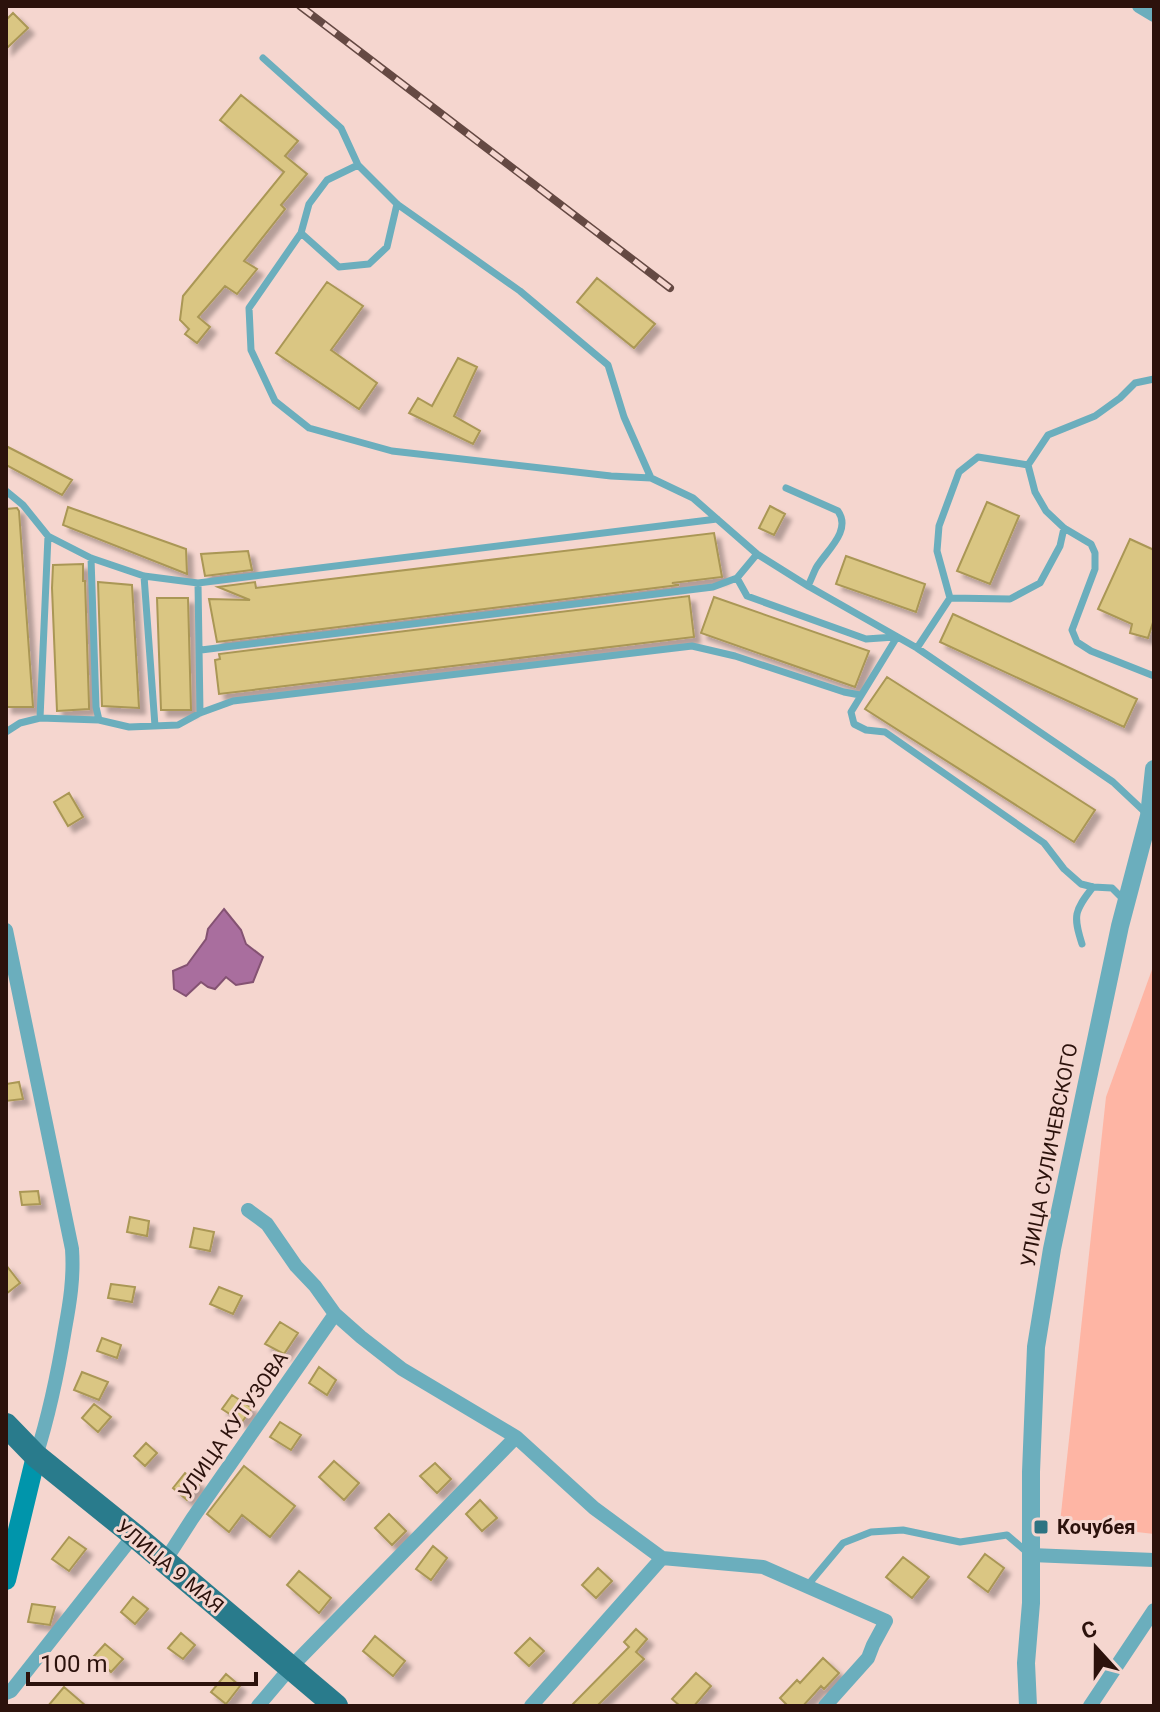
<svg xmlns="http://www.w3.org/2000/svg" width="1160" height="1712" viewBox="0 0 1160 1712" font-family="Roboto,sans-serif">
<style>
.green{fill:#feb5a4}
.water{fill:#a96e9e;stroke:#845272;stroke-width:2}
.building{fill:#dac683;stroke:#aa9755;stroke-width:2;filter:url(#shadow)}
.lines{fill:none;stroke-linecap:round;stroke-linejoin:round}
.service{stroke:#6baebd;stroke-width:7}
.minor{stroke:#6baebd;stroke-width:14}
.tertiary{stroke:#6baebd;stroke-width:18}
.secondary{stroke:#0095ab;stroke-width:20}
.primary{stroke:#297b8c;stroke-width:24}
.rail-casing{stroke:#654943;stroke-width:8}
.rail{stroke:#f5d6cf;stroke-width:5;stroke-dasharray:15;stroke-linecap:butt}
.poi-dot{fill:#2d7381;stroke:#f5d6cf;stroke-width:3}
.labels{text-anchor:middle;stroke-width:6;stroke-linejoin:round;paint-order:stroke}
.street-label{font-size:20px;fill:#2c120c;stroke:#f5d6cf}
.poi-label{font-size:20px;font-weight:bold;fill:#2c120c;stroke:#f5d6cf;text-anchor:start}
</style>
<defs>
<filter id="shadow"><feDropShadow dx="6" dy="6" stdDeviation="2" flood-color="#0004"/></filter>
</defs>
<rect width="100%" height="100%" fill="#f5d6cf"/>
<!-- green -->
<path class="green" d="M1154 964V1534L1060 1523 1106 1097Z"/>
<!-- water -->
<path class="water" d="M224 909 241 930 246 944 263 957 253 982 236 985 226 977 215 989 208 987 201 982 186 996 174 989 173 971 187 965 206 939 208 929Z"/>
<!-- building -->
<path class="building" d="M13 13 28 28 6 49V20Z
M241 95 298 141 285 156 307 174 281 205 285 209 244 261 257 269 237 294 225 286 198 317 210 327 197 343 185 334 189 329 180 320 183 296 284 172 220 120Z
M597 278 655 324 634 348 577 302Z
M327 282 363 306 331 350 377 383 359 409 276 353Z
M458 358 477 367 454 416 480 431 473 444 409 413 418 398 432 406Z
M6 446 72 480 62 495 6 465Z
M987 502 1019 516 990 584 957 571Z
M770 506 785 514 774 535 759 528Z
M68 507 186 549 187 574 63 525Z
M17 508 19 511 33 707H6V509Z
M714 533 722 577 672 583 679 585 217 642 209 599 250 600 218 587 255 582 256 588Z
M1130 539 1154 550V619L1148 638 1130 633 1132 624 1098 609Z
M248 551 252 570 205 576 201 554Z
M846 556 925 584 916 612 836 584Z
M83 564V581H85L89 705V709L57 711 52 588 53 565Z
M98 582 132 585 139 708 102 706Z
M689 596 694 637 219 694 215 660 220 659 219 654Z
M714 597 869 651 855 687 701 633Z
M157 598H188L191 710H161Z
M953 614 1137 699 1124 727 940 642Z
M887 677 1095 810 1074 842 865 709Z
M69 793 83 817 68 826 54 802Z
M19 1082 23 1099 6 1101V1084Z
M38 1191 40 1204 22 1205 20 1192Z
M130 1217 149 1221 147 1236 127 1232Z
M194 1228 214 1232 210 1251 190 1247Z
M6 1265 20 1283 6 1294Z
M111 1284 135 1287 132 1302 108 1298Z
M219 1287 242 1296 233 1314 210 1304Z
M280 1322 298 1333 284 1354 265 1344Z
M102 1338 121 1345 117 1358 97 1351Z
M319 1367 336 1380 327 1395 309 1383Z
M82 1372 108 1382 99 1400 74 1390Z
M232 1395 252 1408 242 1422 222 1409Z
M94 1404 111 1417 98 1432 82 1418Z
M280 1422 301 1435 291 1450 270 1437Z
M146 1443 157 1453 145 1466 134 1456Z
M334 1461 359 1483 344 1500 319 1477Z
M435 1463 451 1479 437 1493 420 1476Z
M244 1466 295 1506 270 1537 242 1515 229 1532 207 1514Z
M185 1473 200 1484 187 1500 173 1488Z
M480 1500 497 1518 482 1531 466 1514Z
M389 1514 406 1531 392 1545 375 1528Z
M69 1537 86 1549 69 1571 52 1559Z
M433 1546 447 1558 431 1580 416 1569Z
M985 1554 1004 1568 988 1592 968 1577Z
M903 1557 929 1577 912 1598 886 1577Z
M598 1568 612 1581 596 1598 582 1585Z
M299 1571 331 1598 319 1613 287 1585Z
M133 1597 148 1609 135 1624 121 1612Z
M32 1604 55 1607 50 1625 28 1622Z
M636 1629 647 1639 636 1652 644 1659 597 1706H571L629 1647 624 1642Z
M181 1633 195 1645 183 1659 168 1648Z
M375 1636 405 1661 393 1676 363 1651Z
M530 1638 544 1651 529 1666 515 1653Z
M105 1644 123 1659 111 1672 94 1656Z
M823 1658 839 1673 824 1689 821 1686 803 1706H788L780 1698 797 1680 800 1683Z
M696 1673 711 1686 694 1706H680L672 1699Z
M226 1674 240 1686 226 1704 211 1692Z
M64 1687 86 1706H48Z"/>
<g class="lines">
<!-- service -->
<path class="service" d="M263 58 341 128 358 165 397 204 520 291 608 365 624 417 651 478 693 498 757 554 808 586 917 648 1113 782 1148 815
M358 165 327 180 309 204 301 233 249 308 251 350 275 401 309 428 392 451 611 476 651 478
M301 233 339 267 369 264 387 247 397 204
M1154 379 1135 383 1120 398 1095 416 1048 435 1028 465 1035 492 1046 511 1064 528 1091 544 1095 553V569L1072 630 1077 642 1091 651 1154 676
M1028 465 978 457 959 472 939 526 937 551 950 598 1010 599 1040 583 1060 546 1064 528
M786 488 838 511C852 531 826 551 816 568 813 574 811 580 808 586
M6 491 23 505 48 536 91 558 144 576 198 583 717 519
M91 558 96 707 99 720
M144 576 155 726
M737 578 747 596 866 639 895 637
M198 583 200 713
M897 637 851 712 854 724 866 730 885 732 1044 843 1064 869 1081 884 1093 887 1112 888 1123 899
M917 648 950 598
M201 650 713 587 737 578 757 554
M40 718 48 536
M6 732 20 723 40 718 99 720 129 727 178 725 200 713 233 701 692 646 735 656 844 692 860 695
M1082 944C1073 916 1074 911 1093 887
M807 1586 843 1543 871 1532 903 1530 960 1542 1007 1535 1028 1553"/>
<!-- minor -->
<path class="minor" d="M1139 6 1154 15
M6 930 72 1249C74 1277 70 1302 65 1329 58 1372 49 1415 36 1456
M248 1210 267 1224 296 1266 315 1286 335 1314 361 1337 402 1369 516 1437 594 1508 662 1558 763 1567 886 1621 873 1645 868 1658 825 1706
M1031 1555 1154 1560
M165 1561 192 1519 335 1314
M6 1693 11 1691 134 1535
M258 1706 291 1667 516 1437
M531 1706 662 1558
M1090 1706 1154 1610"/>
<!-- tertiary -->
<path class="tertiary" d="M1028 1706 1026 1663 1031 1603V1472L1036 1347 1052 1249 1120 926 1149 816 1154 769"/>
<!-- secondary -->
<path class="secondary" d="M6 1580 36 1456"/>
<!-- primary -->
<path class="primary" d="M6 1425 36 1456 134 1535 336 1706"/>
<defs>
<path id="rail" d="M300 6 670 288"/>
</defs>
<!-- rail casing -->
<use href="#rail" class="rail-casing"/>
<!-- rail -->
<use href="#rail" class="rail"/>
</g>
<!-- markers -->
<rect class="poi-dot" x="1033" y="1519" width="16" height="16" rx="4"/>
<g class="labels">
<!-- street labels -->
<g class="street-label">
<text transform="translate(1049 1155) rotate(-79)" y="7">УЛИЦА СУЛИЧЕВСКОГО</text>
<text transform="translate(233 1425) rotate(-55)" y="7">УЛИЦА КУТУЗОВА</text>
<text transform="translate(170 1566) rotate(40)" y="7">УЛИЦА 9 МАЯ</text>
</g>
<!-- poi labels -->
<g class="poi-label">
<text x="1057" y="1534">Кочубея</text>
</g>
</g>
<!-- border -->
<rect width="1160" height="1712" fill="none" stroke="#2c120c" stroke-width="16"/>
<!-- north arrow -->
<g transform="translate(1096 1648) rotate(339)" stroke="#f5d6cf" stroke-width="6" paint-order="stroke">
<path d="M0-6L14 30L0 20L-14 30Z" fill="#2c120c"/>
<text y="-12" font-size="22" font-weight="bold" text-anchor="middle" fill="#2c120c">С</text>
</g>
<!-- scale -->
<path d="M28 1672v12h228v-12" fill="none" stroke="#2c120c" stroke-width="4"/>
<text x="40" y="1672" font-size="24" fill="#2c120c" stroke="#f5d6cf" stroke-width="6" paint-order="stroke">100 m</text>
</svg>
